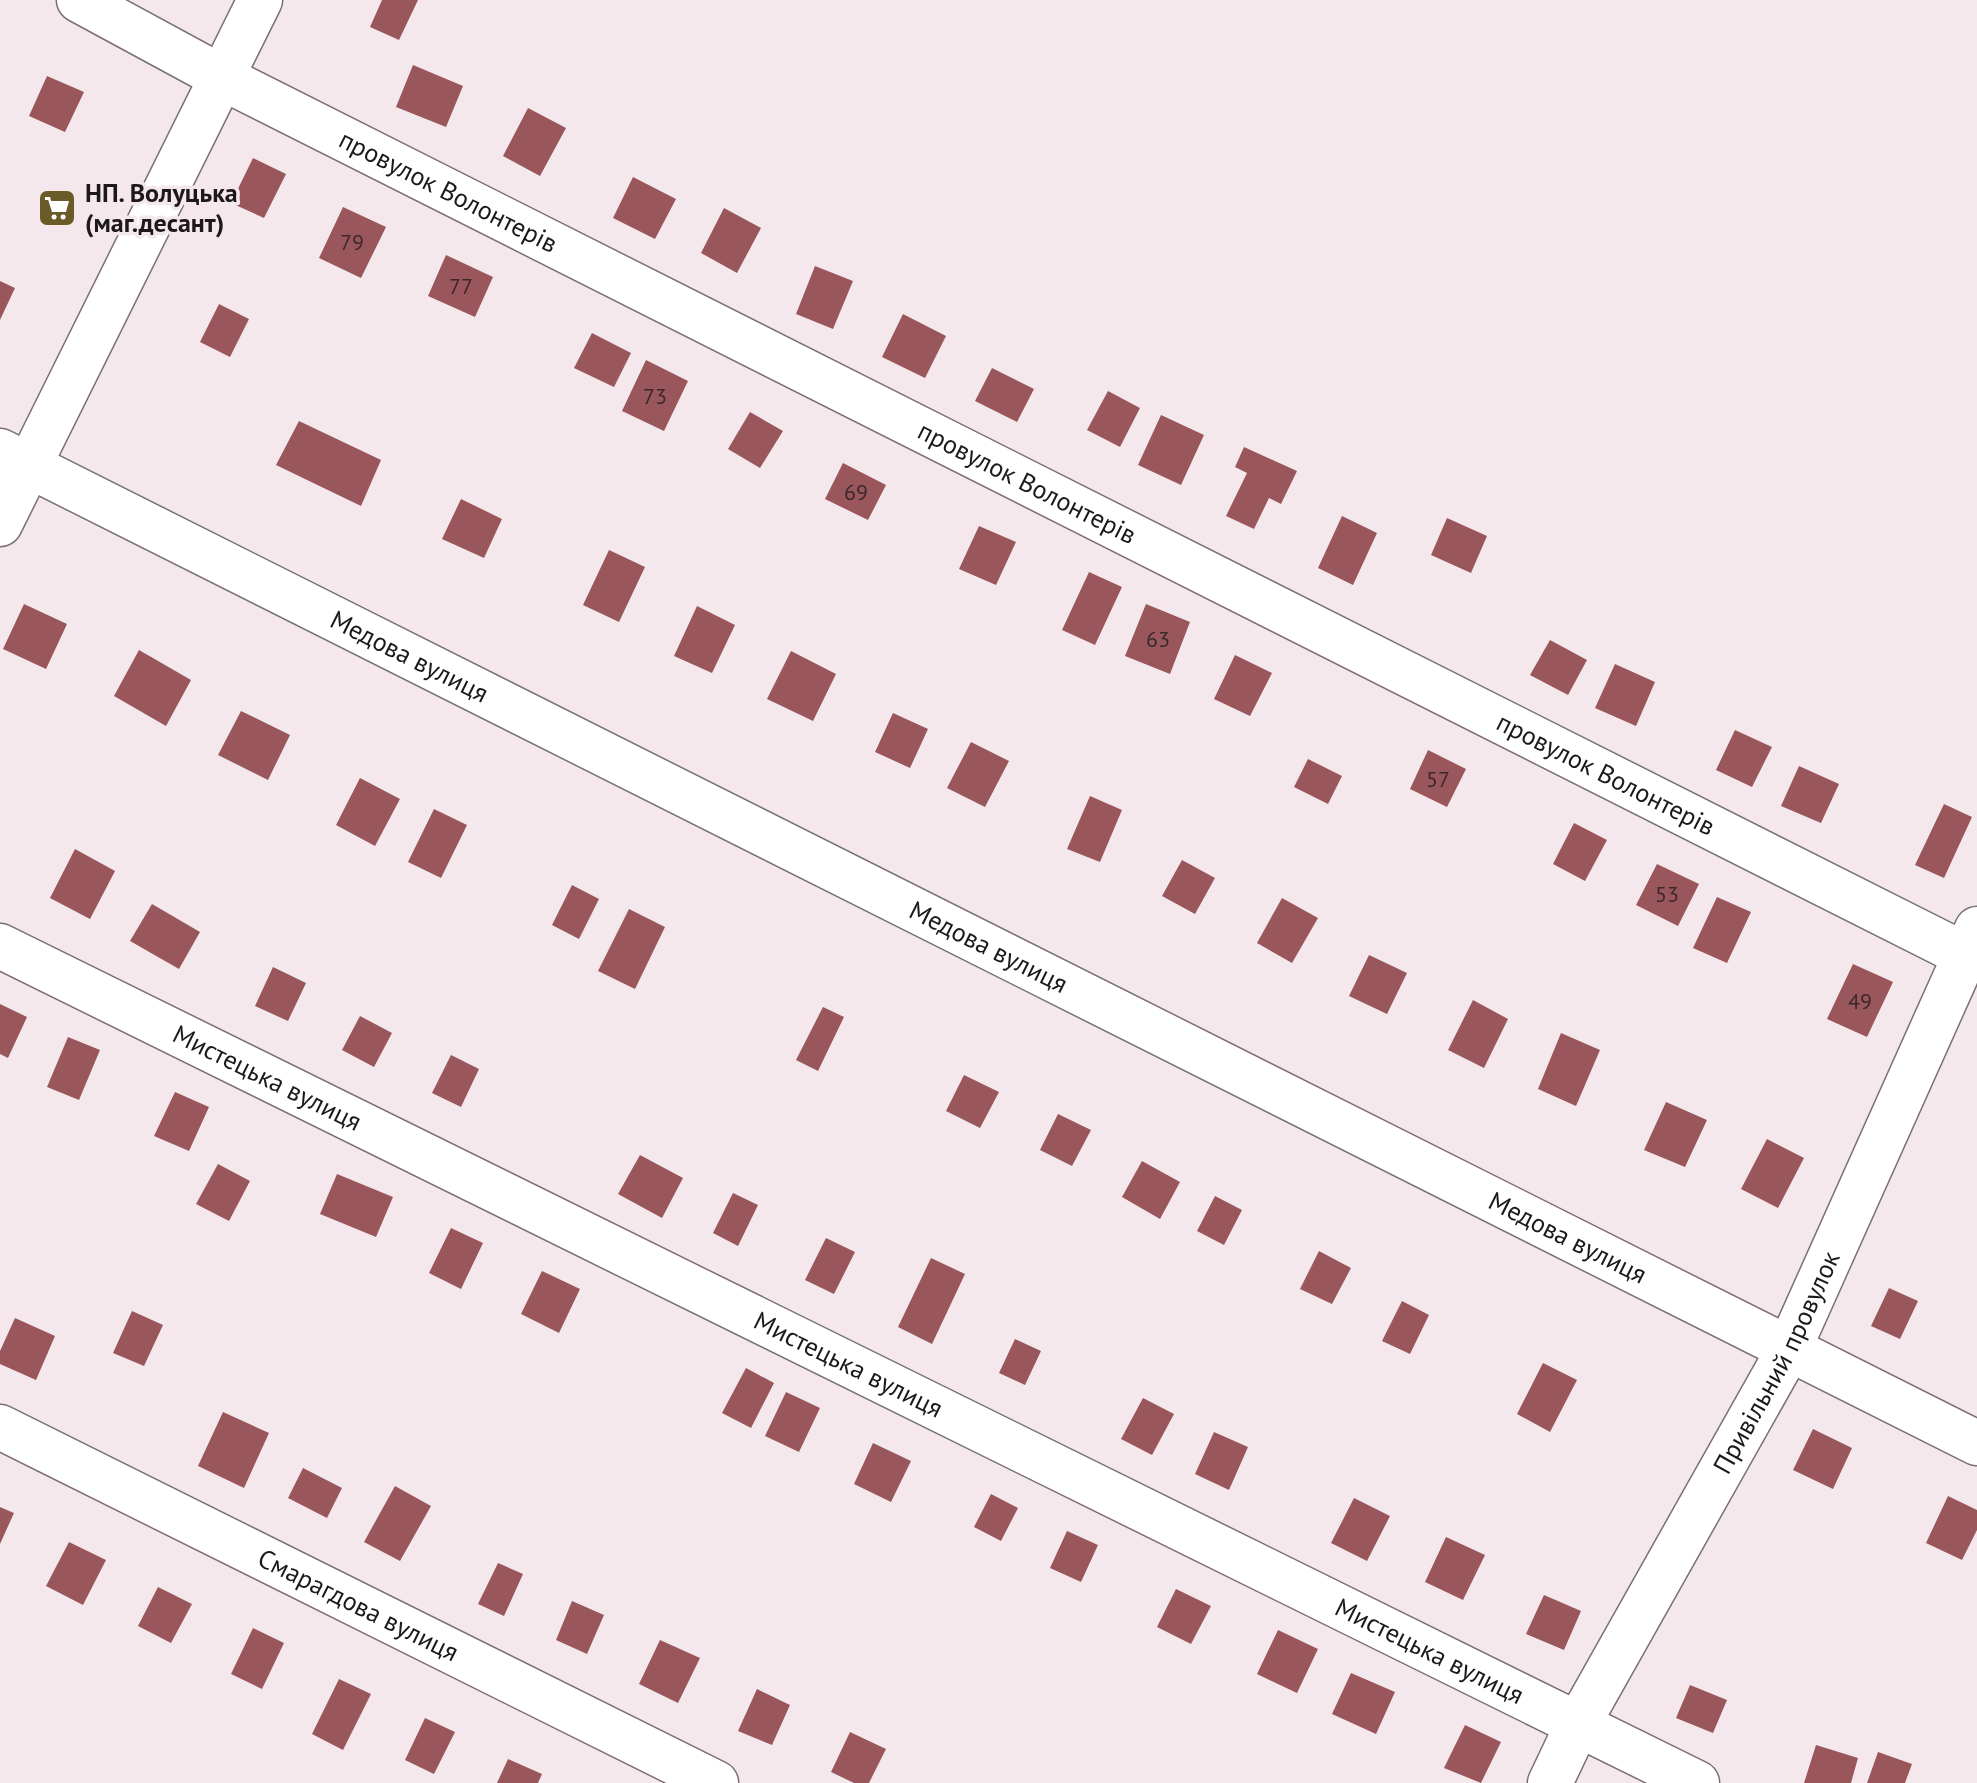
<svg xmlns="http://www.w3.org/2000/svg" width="1977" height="1783" viewBox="0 0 1977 1783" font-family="'PT Sans',sans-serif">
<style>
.building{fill:#99575c}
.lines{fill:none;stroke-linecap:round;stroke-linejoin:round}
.minor-casing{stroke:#7a6f72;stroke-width:47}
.minor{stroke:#fff;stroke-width:44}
.labels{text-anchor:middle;stroke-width:7;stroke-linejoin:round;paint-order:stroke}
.number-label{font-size:22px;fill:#3c282a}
.street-label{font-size:26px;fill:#1d181a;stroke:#f5e8ec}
.poi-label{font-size:26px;font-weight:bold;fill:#1d181a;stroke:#f5e8ec;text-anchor:start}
</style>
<rect width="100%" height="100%" fill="#f5e8ec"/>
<!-- building -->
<path class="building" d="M382 0H418L399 40 370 27Z
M413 65 463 86 446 127 396 107Z
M47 76 84 92 65 132 29 116Z
M528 108 566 128 540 176 503 156Z
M253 158 286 174 264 218 231 203Z
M633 177 676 199 655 239 613 218Z
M343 207 386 227 361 278 319 258Z
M724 208 761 228 737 273 701 253Z
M446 255 493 277 475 317 428 296Z
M815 266 853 281 833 329 796 314Z
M0 281 15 288 0 320Z
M219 304 249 319 230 357 200 342Z
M903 314 946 336 925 378 882 357Z
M592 333 631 353 614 387 574 368Z
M646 360 688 381 664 431 622 411Z
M992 368 1034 389 1017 422 975 401Z
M1108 391 1140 408 1120 447 1087 430Z
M750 412 783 431 760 468 728 449Z
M1161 415 1204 435 1181 485 1138 465Z
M299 421 381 460 361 506 276 465Z
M1244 447 1297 471 1281 504 1269 498 1254 529 1226 516 1247 473 1235 467Z
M843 463 886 485 868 520 825 499Z
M461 499 502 519 484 558 442 539Z
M1342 516 1377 533 1353 585 1318 568Z
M1447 518 1487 536 1471 573 1431 555Z
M979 526 1016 542 996 585 959 569Z
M609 550 645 567 619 622 583 605Z
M1089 572 1122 587 1095 645 1062 630Z
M24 604 67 624 46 669 3 649Z
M1146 604 1190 622 1170 674 1125 656Z
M697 606 735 625 712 673 674 656Z
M1550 640 1587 660 1568 695 1530 675Z
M139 650 191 680 166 726 114 696Z
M791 651 836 674 813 721 767 699Z
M1235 655 1272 673 1250 716 1214 699Z
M1615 664 1655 682 1636 726 1595 708Z
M241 711 290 735 268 780 218 755Z
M893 713 928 729 910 768 875 752Z
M1735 730 1772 747 1752 787 1716 770Z
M971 742 1009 761 985 807 947 788Z
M1428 750 1466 769 1447 807 1410 789Z
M1308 759 1342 776 1328 804 1294 787Z
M1799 766 1839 784 1821 823 1781 806Z
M360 778 400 799 375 846 336 825Z
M1090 796 1122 810 1100 862 1067 849Z
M1944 804 1972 817 1944 878 1915 865Z
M434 809 467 825 441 878 408 862Z
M1574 823 1607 840 1585 881 1553 864Z
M75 849 115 871 90 919 50 898Z
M1182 860 1215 878 1195 914 1162 896Z
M1657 864 1699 884 1678 926 1636 905Z
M572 885 599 899 579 939 552 925Z
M1717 897 1751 912 1727 963 1693 948Z
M1282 898 1318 918 1292 963 1257 943Z
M152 904 200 932 179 969 130 941Z
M629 909 665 927 635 989 598 971Z
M1369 955 1407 973 1387 1014 1349 996Z
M1853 964 1893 982 1867 1037 1827 1019Z
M273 967 306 983 288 1021 255 1006Z
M1473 1000 1508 1019 1484 1068 1448 1050Z
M0 1004 27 1017 8 1058 0 1054Z
M823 1007 844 1017 818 1071 796 1060Z
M360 1016 392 1033 374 1067 342 1050Z
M1561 1033 1600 1050 1576 1106 1538 1089Z
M68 1037 100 1050 79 1100 47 1087Z
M451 1055 479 1069 461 1107 432 1093Z
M964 1075 999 1092 980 1128 946 1111Z
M175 1092 209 1107 189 1151 154 1136Z
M1666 1102 1707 1120 1685 1167 1644 1150Z
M1058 1114 1091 1130 1072 1166 1040 1150Z
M1767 1139 1804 1158 1778 1208 1741 1189Z
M640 1155 683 1178 662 1218 618 1194Z
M1142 1161 1180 1182 1160 1219 1122 1197Z
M218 1164 250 1181 229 1221 196 1204Z
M337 1174 393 1197 376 1237 320 1214Z
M733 1193 758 1205 738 1246 713 1233Z
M1215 1196 1242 1210 1224 1245 1197 1231Z
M451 1228 483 1243 461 1289 429 1273Z
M826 1238 855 1252 834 1294 805 1280Z
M1319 1251 1351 1268 1332 1304 1300 1289Z
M931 1258 965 1274 932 1344 898 1327Z
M542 1271 580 1289 559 1333 521 1314Z
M1889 1288 1918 1301 1900 1339 1871 1326Z
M1402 1301 1429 1315 1410 1354 1382 1341Z
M132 1311 163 1325 144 1366 113 1353Z
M15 1318 55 1336 36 1380 0 1364V1351Z
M1015 1339 1041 1351 1025 1385 999 1373Z
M1543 1363 1577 1380 1550 1432 1517 1414Z
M746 1368 774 1383 751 1428 722 1413Z
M786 1392 820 1408 799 1452 765 1436Z
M1143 1398 1174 1414 1152 1455 1121 1439Z
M223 1412 269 1433 244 1488 198 1466Z
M1813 1429 1852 1448 1833 1489 1793 1470Z
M1214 1432 1248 1447 1229 1490 1195 1474Z
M873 1443 911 1461 891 1502 854 1484Z
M303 1468 342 1488 327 1518 288 1498Z
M395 1486 431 1506 400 1561 364 1542Z
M991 1494 1018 1508 1001 1541 974 1527Z
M1948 1496 1977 1510V1530L1962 1560 1926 1543Z
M1354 1498 1390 1516 1367 1561 1331 1543Z
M0 1507 14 1513 0 1544Z
M1067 1531 1098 1545 1081 1582 1050 1568Z
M1446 1537 1485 1555 1463 1600 1425 1582Z
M69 1542 106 1560 83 1605 46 1586Z
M498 1563 523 1574 504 1616 478 1604Z
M158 1587 192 1604 171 1643 138 1626Z
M1176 1589 1211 1606 1191 1644 1157 1627Z
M1544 1595 1581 1611 1564 1650 1526 1634Z
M572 1601 604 1615 587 1654 556 1640Z
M253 1628 284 1643 262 1689 231 1674Z
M1278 1630 1318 1649 1297 1693 1257 1674Z
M660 1640 700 1658 678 1703 639 1684Z
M1351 1673 1395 1692 1376 1734 1332 1714Z
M339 1679 371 1694 343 1750 312 1734Z
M1690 1685 1727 1700 1713 1733 1676 1718Z
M757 1689 790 1705 772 1745 738 1731Z
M425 1718 455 1732 434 1774 405 1760Z
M1465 1725 1501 1742 1481 1783 1444 1768Z
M850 1732 886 1749 869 1783H854L831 1772Z
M1816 1745 1858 1758 1851 1783H1804Z
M1878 1752 1912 1764 1905 1783H1867Z
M508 1759 542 1774 538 1783H497Z"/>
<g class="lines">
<defs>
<g id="minor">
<path id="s1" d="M79 0 223 78 1977 961"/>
<path id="s2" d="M0 451 1977 1443"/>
<path d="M0 524 260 0"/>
<path id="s3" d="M0 946 1697 1783"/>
<path id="s4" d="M0 1427 716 1783"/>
<path id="s5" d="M1550 1783 1578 1724 1788 1351 1977 929"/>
</g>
</defs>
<!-- minor casing -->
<use href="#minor" class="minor-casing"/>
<!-- minor -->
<use href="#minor" class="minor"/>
</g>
<!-- icons -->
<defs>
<symbol id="supermarket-square" viewBox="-11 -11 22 22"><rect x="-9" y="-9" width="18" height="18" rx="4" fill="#695a27" stroke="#f5e8ec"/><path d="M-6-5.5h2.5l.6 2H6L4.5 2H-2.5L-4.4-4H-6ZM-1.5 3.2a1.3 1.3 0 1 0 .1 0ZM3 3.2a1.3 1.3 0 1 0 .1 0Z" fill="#fff"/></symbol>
</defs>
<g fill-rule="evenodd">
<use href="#supermarket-square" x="35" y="186" width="44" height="44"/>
</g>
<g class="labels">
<!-- number labels -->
<g class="number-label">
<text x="352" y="250">79</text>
<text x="461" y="294">77</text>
<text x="655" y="404">73</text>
<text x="856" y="500">69</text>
<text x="1158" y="647">63</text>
<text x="1438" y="787">57</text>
<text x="1667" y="902">53</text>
<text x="1860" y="1009">49</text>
</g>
<!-- street labels -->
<g class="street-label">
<text dy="9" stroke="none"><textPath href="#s1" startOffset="416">провулок Волонтерів</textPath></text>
<text dy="9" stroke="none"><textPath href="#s1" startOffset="1064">провулок Волонтерів</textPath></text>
<text dy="9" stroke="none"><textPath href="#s2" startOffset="458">Медова вулиця</textPath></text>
<text dy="9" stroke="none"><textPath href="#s1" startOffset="1712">провулок Волонтерів</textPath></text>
<text dy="9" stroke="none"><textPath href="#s2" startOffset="1106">Медова вулиця</textPath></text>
<text dy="9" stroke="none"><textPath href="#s3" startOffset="298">Мистецька вулиця</textPath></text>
<text dy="9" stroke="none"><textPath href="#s2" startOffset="1754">Медова вулиця</textPath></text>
<text dy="9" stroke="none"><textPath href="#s5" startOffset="478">Привільний провулок</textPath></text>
<text dy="9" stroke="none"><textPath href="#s3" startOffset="946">Мистецька вулиця</textPath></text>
<text dy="9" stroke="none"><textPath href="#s4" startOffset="400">Смарагдова вулиця</textPath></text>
<text dy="9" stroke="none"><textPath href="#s3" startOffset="1594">Мистецька вулиця</textPath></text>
</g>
<!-- poi labels -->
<g class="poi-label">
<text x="85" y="202">НП. Волуцька<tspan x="85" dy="30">(маг.десант)</tspan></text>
</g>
</g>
</svg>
